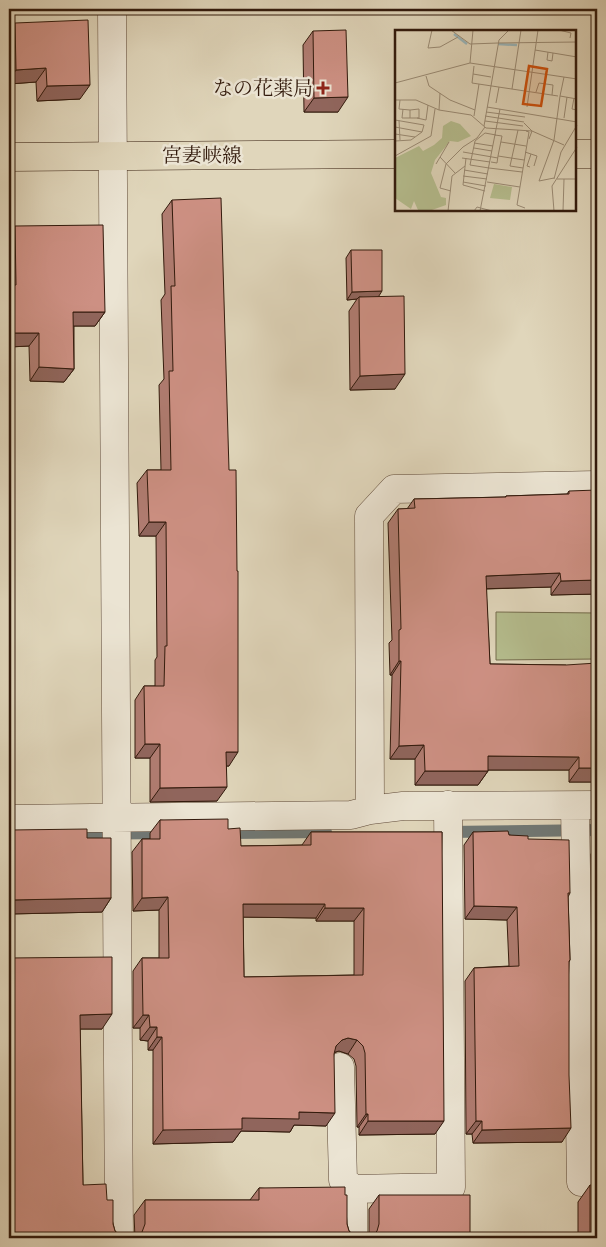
<svg xmlns="http://www.w3.org/2000/svg" width="606" height="1247" viewBox="0 0 606 1247" font-family="'IM FELL Great Primer','Noto Serif JP',serif">
<style>
.green{fill:#b5bd8e;stroke:#746c4d}
.lines{fill:none;stroke-linecap:round;stroke-linejoin:round}
.stream{stroke:#707875;stroke-width:12}
.minor-casing{stroke:#5e4938;stroke-width:29}
.primary-casing{stroke:#321a0c;stroke-width:29}
.minor{stroke:#ebe4d3;stroke-width:28}
.primary{stroke:#e0d6bb;stroke-width:28}
.wall{fill:#b07c71;stroke:#321a0c;fill-rule:evenodd}
.shaded-wall{fill:#90655c;stroke:#321a0c}
.building{fill:#cd9083;stroke:#321a0c;fill-rule:evenodd}
.poi-dot{fill:#8f2418;stroke:#ebe4d3;stroke-width:2}
.labels{text-anchor:middle;stroke-width:5;stroke-linejoin:round;paint-order:stroke}
.poi-label{font-size:20px;fill:#321a0c;stroke:#ebe4d3;text-anchor:end}
.street-label{font-size:20px;fill:#321a0c;stroke:#ebe4d3}
.inset-river{fill:none;stroke:#99b6bb;stroke-width:2.5}
.inset-road{fill:none;stroke:#9a8b75;stroke-width:1}
.view{fill:#cd500c;fill-opacity:0.15;stroke:#cd500c;stroke-width:2.5}
.inset-edge{fill:none;stroke:#321a0c;stroke-width:2.5}
</style>
<rect width="100%" height="100%" fill="#e0d6bb"/>
<filter id="stains"><feTurbulence type="fractalNoise" baseFrequency=".004" numOctaves="4"/><feColorMatrix values="0 0 0 0 .2 0 0 0 0 .09 0 0 0 0 .02 0 0 0 .5 -.17"/></filter>
<radialGradient id="worn" r=".72"><stop offset=".6" stop-color="#630" stop-opacity="0"/><stop offset="1" stop-color="#630" stop-opacity=".3"/></radialGradient>
<!-- green -->
<path class="green" d="M496 612 597 613V659L496 660Z"/>
<g class="lines">
<!-- stream -->
<path class="stream" d="M446 832 597 830
M224 833 326 832
M71 834 166 833"/>
<defs>
<path id="minor" d="M112 9 119 1238
M575 806 581 1182
M370 810 369 516 394 489 597 485
M9 819 351 815 370 810 403 806 597 805
M340 1067 343 1180 353 1189 451 1187 448 805
M353 1189V1238"/>
<path id="primary" d="M575 154H597
M9 157 396 154"/>
</defs>
<!-- minor casing -->
<use href="#minor" class="minor-casing"/>
<!-- primary casing -->
<use href="#primary" class="primary-casing"/>
<!-- minor -->
<use href="#minor" class="minor"/>
<!-- primary -->
<use href="#primary" class="primary"/>
</g>
<!-- wall -->
<path class="wall" d="M15 23 80 99 37 101 36 82 9 84V31Z
M313 31 338 112H304L303 45Z
M172 200 229 766H226L217 801 150 802V758H135V700L144 686H155V660L157 657 156 536H139L137 483 147 470H161L159 385 164 379 161 300 165 294 162 214Z
M15 226 105 312 95 326H74V369L64 382 30 381 29 346 9 347V235Z
M351 250 379 297 395 389 350 390 349 311 357 299 347 300 346 258Z
M569 491 597 594 551 595V587L486 589 490 664 566 665 597 782H569V770H488V771L478 785H415V759H390L392 675H390L389 643 392 640 388 523 398 509H407L414 499 505 497 506 496 567 494Z
M160 820 228 829 241 846 302 845 311 832H442L435 1134 359 1135V1127H357L356 1066 354 1059 348 1054 339 1051 334 1053 326 1126 294 1125 290 1132 241 1131 233 1142 153 1144V1050H148V1041L140 1040V1028H133V971L142 958H159V910L133 911 132 852 142 839H150V833ZM243 917 316 918V921H354V975L244 977Z
M11 830 87 838 111 898 102 912 9 914V833Z
M473 832 509 835 528 839 570 893 568 897 570 960 569 962 562 1142 473 1143 472 1134H466L465 981 474 968 509 966 507 920 465 919 464 845Z
M597 845V905H592L591 854Z
M9 958 102 1029H80L83 1185 107 1200 115 1231 122 1237 9 1238Z
M590 1185 597 1238H578V1202Z
M259 1188 345 1195 347 1224 349 1231 356 1237 135 1238 134 1215 145 1200H250Z
M379 1195 470 1238H369V1209Z"/>
<!-- shaded-wall -->
<path class="shaded-wall" d="M46 68 36 82 9 84V80L16 70Z
M90 85 80 99 37 101 47 86Z
M348 97 338 112H304L314 98Z
M382 291 377 299 359 297 357 299 347 300 352 292Z
M73 312H105L95 326H64Z
M12 333H39L29 346 9 347V338Z
M39 367 74 369 64 382 30 381Z
M405 374 395 389 350 390 360 376Z
M149 522H166L156 536H139Z
M560 573 551 587 476 589 486 576Z
M597 580V594L551 595 561 581Z
M399 661H401L392 675H390Z
M145 744H160L150 758H135Z
M424 745 415 759H390L399 746Z
M226 752H238L229 766H216Z
M488 756 579 757 569 770H478Z
M579 768H597V782H569Z
M425 771H488L478 785H415Z
M227 787 217 801 150 802 160 788Z
M168 897 159 910 133 911 142 898Z
M111 898 102 912 9 914V903L11 900Z
M597 898V905H592Z
M243 904H325L316 918 233 917Z
M474 906 517 907 507 920 465 919Z
M325 908H364L354 921H316Z
M112 1014 102 1029H70L80 1015Z
M143 1015H149L140 1028H133Z
M150 1027H157L148 1041 140 1040Z
M157 1037H162L153 1050H148Z
M348 1038 357 1040 348 1054 339 1051 332 1053 336 1046 342 1040Z
M299 1112 335 1113 326 1126 294 1125 290 1132 241 1131 233 1142 153 1144 163 1130 242 1118Z
M366 1114H368L359 1127H357Z
M368 1121H444L435 1134 359 1135Z
M476 1121H482L472 1134H466Z
M571 1128 562 1142 473 1143 482 1130Z"/>
<!-- building -->
<path class="building" d="M88 20 90 85 47 86 46 68 16 70 15 23Z
M346 30 348 97 314 98 313 31Z
M221 198 229 470H236L237 571H238V752H226L227 787 160 788V744H145L144 686H164L165 646H167L166 522H149L147 470H171L169 371H173L171 286H175L172 200Z
M103 225 105 312H73L74 369 39 367V333H12L11 285H16L15 226Z
M351 250H382V291L352 292Z
M404 296 405 374 360 376 359 297Z
M597 490V580L561 581 560 573 486 576 490 664 566 665 597 663V768H579V757L488 756V771H425L424 745 399 746 401 661H399V630L401 629 398 509 415 508 414 499 506 497V496L569 494V491Z
M228 819V829L240 828 241 846 311 845V832H442L444 1121H368V1114H366L365 1053 363 1046 357 1040 348 1038 342 1040 336 1046 334 1054 335 1113 299 1112V1119L242 1118V1129L163 1130 162 1037H157V1027H150L149 1015H143L142 958H169L168 897 142 898V839H160V820ZM243 904H325V908H364L363 975 244 977Z
M87 829V838H111V898L11 900V830Z
M508 831 509 835 528 836V839L569 840 570 893H568L570 960 569 961V1075L571 1128 482 1130V1121H476L474 968 519 966 517 907 474 906 473 832Z
M112 957V1014L80 1015 83 1185 106 1184 107 1200H113V1224L115 1231 122 1237 125 1238H9V1134H13L12 1022H9V958Z
M590 1185H597V1238H590Z
M345 1187V1195H347V1224L349 1231 356 1237 359 1238H133L137 1237 142 1232 145 1224V1200H259V1188Z
M379 1195H470V1238H367L371 1237 377 1231 379 1224Z"/>
<!-- markers -->
<path class="poi-dot" d="M320.5 80.5h5v5h5v5h-5v5h-5v-5h-5v-5h5z"/>
<g class="labels">
<!-- poi labels -->
<g class="poi-label">
<text x="313" y="95">なの花薬局</text>
</g>
<!-- street labels -->
<g class="street-label">
<text x="202" y="162">宮妻峡線</text>
</g>
</g>
<!-- overview -->
<g transform="translate(395 30)">
<rect width="181" height="181" fill="#e0d6bb"/>
<path d="M56 91 65 94 76 106 63 112 55 111 40 130 36 143 46 167 51 168V175L37 180H23L19 171 16 179 0 168V128L24 116 28 121 39 115 47 108 48 96ZM99 154 117 157 115 170 95 168Z" fill="#b5bd8e"/>
<path class="inset-river" d="M59 4 72 14M103 14 122 15"/>
<path class="inset-road" d="M37 0 33 18 45 17 63 7M56 0 75 14 103 13M164 0 176 3 175 8M103 13 182 12M140 20 182 27M153 22 152 30 157 31 158 23M75 33 78 0M79 36 77 53 163 66M78 44 96 47M31 46 34 56 55 70 80 80M0 53 75 33 182 49M117 59 126 0M141 62 144 53 158 55 157 65M165 66 169 47M165 66 182 69M179 68 177 79 182 80M0 70H21L44 80 76 85 91 98 137 101 169 115M5 70 4 79 15 80V88H24V79L15 80M101 73 104 57M92 77 182 92M132 77 143 0M8 79 7 88H15M44 80 45 63M91 82 130 87M79 86 84 54M90 86 129 92M22 88 31 90 33 75M169 88 172 67M0 90 29 95 27 102 16 110 0 111M4 90 5 110M90 91 128 96M129 93 137 101 134 109M89 96 104 10 114 0M0 97 27 102M123 100 115 136 128 138M0 104 20 107M106 112 131 116M79 113 98 116M79 118 97 121M68 122 103 128M130 122 142 126 139 136M0 126 36 106 40 79M103 126 129 130M45 127 60 143M67 128 95 132M71 128 68 155 90 161M96 132 102 133 103 126 107 106 100 105M41 134 54 112M75 135 80 111 90 103 101 105M75 135 94 138M135 137 132 136 136 124M94 138 127 142M69 140 93 144M68 146 92 149M159 148 144 151 159 110 165 66M159 149 166 122 182 95M162 149H182M68 152 91 156M92 152 125 157M56 161 45 158 51 134 68 117 82 108 90 97M130 178 122 175 134 102 131 101M53 181 57 146 70 136M79 181 82 177 97 181M85 181 105 79M159 181 157 156 182 117M168 181 169 149"/>
<path class="view" d="M134 36 152 39 146 76 128 74Z"/>
<rect width="181" height="181" class="inset-edge"/>
</g>
<!-- margin -->
<rect width="606" height="1247" fill="none" stroke="#e0d6bb" stroke-width="30"/>
<rect x="10" y="10" width="586" height="1227" fill="none" stroke="#321a0c" stroke-width="2.5"/>
<rect x="15" y="15" width="576" height="1217" fill="none" stroke="#321a0c"/>
<rect width="100%" height="100%" filter="url(#stains)"/>
<rect width="100%" height="100%" fill="url(#worn)"/>
</svg>
